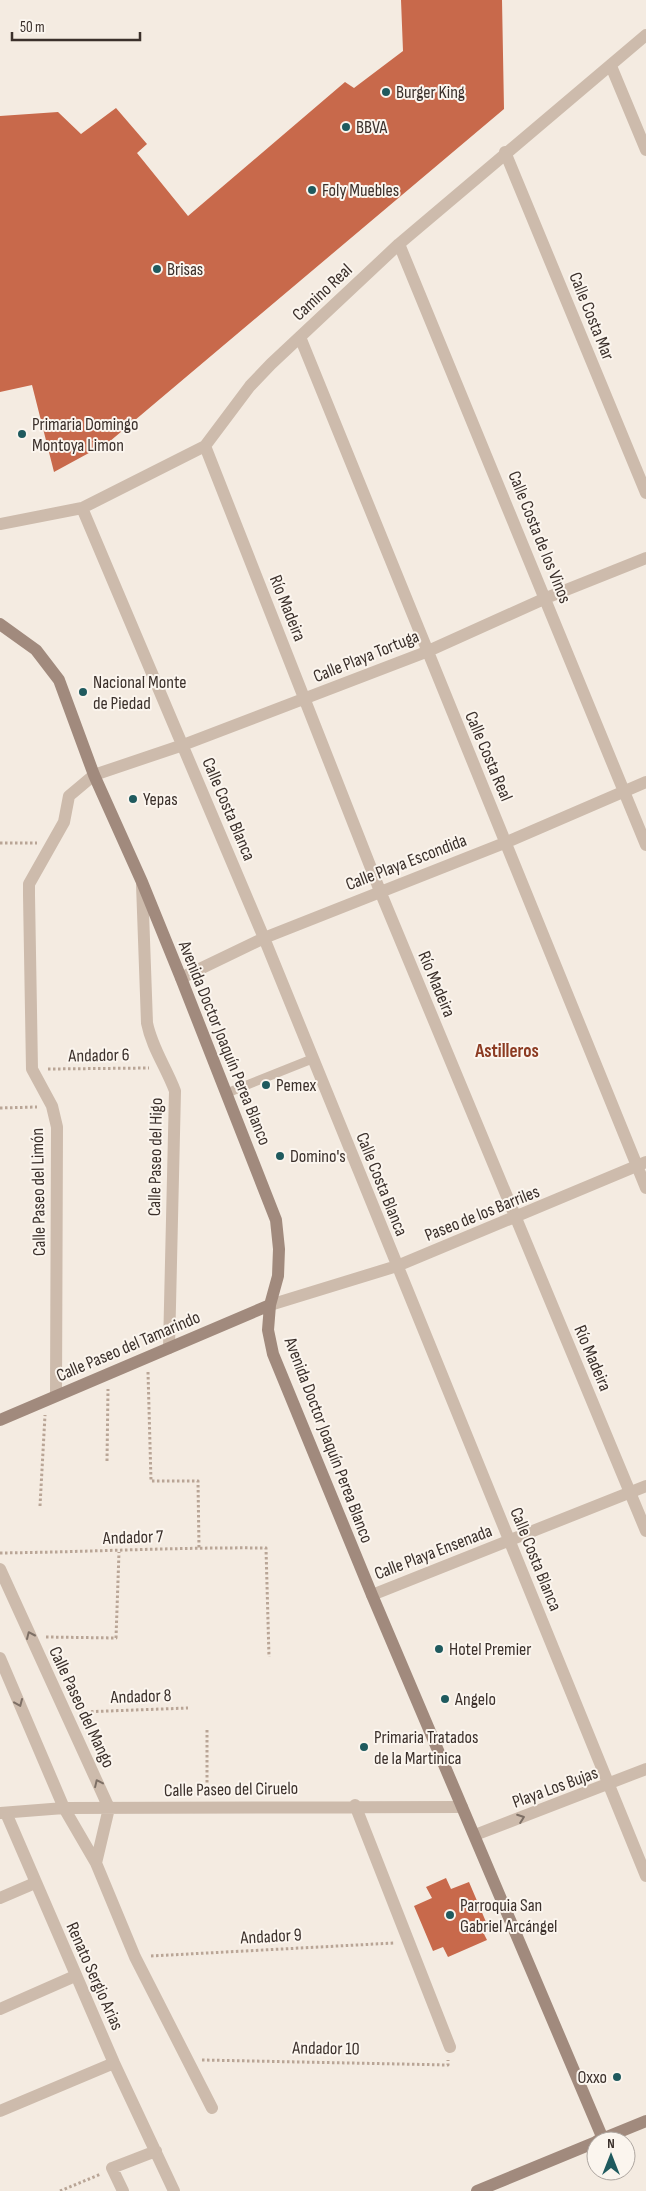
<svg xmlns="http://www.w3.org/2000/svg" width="646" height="2191" viewBox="0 0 646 2191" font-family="'Sofia Sans Condensed',sans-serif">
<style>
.building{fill:#c8694b}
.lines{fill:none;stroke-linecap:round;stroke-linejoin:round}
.path{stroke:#b9a596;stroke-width:3;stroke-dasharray:2.5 2.5;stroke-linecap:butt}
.lane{stroke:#cdbbac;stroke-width:9}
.street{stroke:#cdbbac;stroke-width:12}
.secondary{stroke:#a18a7d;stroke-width:12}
.oneway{stroke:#7d6f65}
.poi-dot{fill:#1f5a5e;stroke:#fbf5ee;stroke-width:2}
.labels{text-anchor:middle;stroke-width:4;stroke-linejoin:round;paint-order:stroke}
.poi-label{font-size:18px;fill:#3b302b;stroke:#fbf5ee;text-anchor:start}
.street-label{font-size:18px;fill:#3b302b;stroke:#fbf5ee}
.neighbourhood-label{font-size:19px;font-weight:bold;fill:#8c3b22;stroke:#fbf5ee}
</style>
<rect width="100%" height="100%" fill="#f4ebe1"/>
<!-- building -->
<path class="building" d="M401 0H502L504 109 109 442 54 472 32 385 0 392V116L58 112 81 134 116 108 147 144 137 153 188 216 345 82 354 88 403 51Z
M446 1878 451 1889 469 1882 489 1929 483 1932 487 1940 448 1957 443 1947 433 1951 414 1906 432 1898 426 1887Z"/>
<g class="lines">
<!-- path -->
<path class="path" d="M0 843H37
M48 1069 149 1068
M0 1108 37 1107
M148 1372 151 1481H198L199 1548
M107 1461 108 1389
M40 1506 45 1415
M0 1553C89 1552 178 1547 266 1548L269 1657
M46 1637 116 1638 119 1552
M81 1712 188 1708
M207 1730V1793
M151 1956 394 1943
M202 2060 448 2065V2060
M60 2191 101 2174"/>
<!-- lane -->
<path class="lane" d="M227 1093 312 1059"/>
<!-- street -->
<path class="street" d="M611 66 646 150
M505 152 646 493
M399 244 646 845
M300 337 646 1188
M205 446 380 891 646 1531
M82 508 264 938 646 1876
M0 524 82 508 205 446 250 386 271 364 399 244 646 35
M142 884 147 1023C152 1048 166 1067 175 1091L169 1348
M181 978 264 938 507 842 646 782
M270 1305 397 1266 646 1162
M56 1395 57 1127 52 1106 32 1069 29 895V884L64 822 69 796 94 775 183 745 426 652 546 598 646 558
M0 1569 109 1808 96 1863
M372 1595 646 1486
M0 1658 64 1808 96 1863 135 1957 212 2108
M355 1805 450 2047
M0 1813 64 1808 462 1807
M6 1813 114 2063 174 2191
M475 1835 646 1769
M0 1898 35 1883
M0 2009 75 1976
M0 2111 114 2063
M123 2191 112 2168 156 2151"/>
<!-- secondary -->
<path class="secondary" d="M0 624 36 650 59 680 94 775 142 882 181 978 276 1220 279 1249 278 1276 270 1305 268 1330 273 1354 372 1595 603 2139
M0 1420 270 1305
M597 2141 646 2121
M477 2191 596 2142"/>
</g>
<!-- one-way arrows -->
<defs><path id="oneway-chevron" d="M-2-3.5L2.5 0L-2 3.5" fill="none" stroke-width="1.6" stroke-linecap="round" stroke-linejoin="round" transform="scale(1.25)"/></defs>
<g class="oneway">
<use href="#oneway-chevron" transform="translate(30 1635) rotate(-114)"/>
<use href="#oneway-chevron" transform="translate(19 1703) rotate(67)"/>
<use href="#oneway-chevron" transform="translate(98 1783) rotate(-115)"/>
<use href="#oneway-chevron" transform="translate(521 1818) rotate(-20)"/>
</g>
<!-- markers -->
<g class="poi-dot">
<circle cx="386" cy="92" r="5"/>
<circle cx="346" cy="127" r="5"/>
<circle cx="312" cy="190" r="5"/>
<circle cx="157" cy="269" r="5"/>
<circle cx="22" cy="434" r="5"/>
<circle cx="83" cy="692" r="5"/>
<circle cx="133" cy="799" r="5"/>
<circle cx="266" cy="1085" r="5"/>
<circle cx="280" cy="1156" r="5"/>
<circle cx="439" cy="1649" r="5"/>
<circle cx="445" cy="1699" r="5"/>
<circle cx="364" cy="1747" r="5"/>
<circle cx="450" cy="1915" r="5"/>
<circle cx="617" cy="2077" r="5"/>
</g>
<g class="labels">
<!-- poi labels -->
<g class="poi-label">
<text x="396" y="98">Burger King</text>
<text x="356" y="133">BBVA</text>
<text x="322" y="196">Foly Muebles</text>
<text x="167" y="275">Brisas</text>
<text x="32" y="430">Primaria Domingo<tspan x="32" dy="21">Montoya Limon</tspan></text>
<text x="93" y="688">Nacional Monte<tspan x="93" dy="21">de Piedad</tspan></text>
<text x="143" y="805">Yepas</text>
<text x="276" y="1091">Pemex</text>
<text x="290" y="1162">Domino's</text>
<text x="449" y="1655">Hotel Premier</text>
<text x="455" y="1705">Angelo</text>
<text x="374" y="1743">Primaria Tratados<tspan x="374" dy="21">de la Martinica</tspan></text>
<text x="460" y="1911">Parroquia San<tspan x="460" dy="21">Gabriel Arcángel</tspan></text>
<text x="607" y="2083" text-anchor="end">Oxxo</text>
</g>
<!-- street labels -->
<g class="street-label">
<text transform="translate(322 292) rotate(-43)" y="6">Camino Real</text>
<text transform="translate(592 316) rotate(68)" y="6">Calle Costa Mar</text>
<text transform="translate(540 537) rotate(68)" y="6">Calle Costa de los Vinos</text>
<text transform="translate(288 608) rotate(68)" y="6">Río Madeira</text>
<text transform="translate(366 656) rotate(-22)" y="6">Calle Playa Tortuga</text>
<text transform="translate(489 756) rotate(67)" y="6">Calle Costa Real</text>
<text transform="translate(229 809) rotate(67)" y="6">Calle Costa Blanca</text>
<text transform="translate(406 862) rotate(-21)" y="6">Calle Playa Escondida</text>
<text transform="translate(437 984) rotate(67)" y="6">Río Madeira</text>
<text transform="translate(225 1043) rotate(68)" y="6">Avenida Doctor Joaquín Perea Blanco</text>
<text transform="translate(99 1055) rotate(-1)" y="6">Andador 6</text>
<text transform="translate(155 1157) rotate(-89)" y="6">Calle Paseo del Higo</text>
<text transform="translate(382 1184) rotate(68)" y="6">Calle Costa Blanca</text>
<text transform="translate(38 1192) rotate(-91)" y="6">Calle Paseo del Limón</text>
<text transform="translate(482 1213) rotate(-22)" y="6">Paseo de los Barriles</text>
<text transform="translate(128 1346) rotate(-23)" y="6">Calle Paseo del Tamarindo</text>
<text transform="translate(593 1358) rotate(67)" y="6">Río Madeira</text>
<text transform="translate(329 1440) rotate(69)" y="6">Avenida Doctor Joaquín Perea Blanco</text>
<text transform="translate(133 1537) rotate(-2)" y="6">Andador 7</text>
<text transform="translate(433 1552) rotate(-21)" y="6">Calle Playa Ensenada</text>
<text transform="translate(536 1559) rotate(68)" y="6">Calle Costa Blanca</text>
<text transform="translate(141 1696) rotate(-2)" y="6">Andador 8</text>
<text transform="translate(82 1707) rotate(65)" y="6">Calle Paseo del Mango</text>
<text transform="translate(555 1787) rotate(-20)" y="6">Playa Los Bujas</text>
<text transform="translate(231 1789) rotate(-1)" y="6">Calle Paseo del Ciruelo</text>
<text transform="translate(271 1936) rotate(-3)" y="6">Andador 9</text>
<text transform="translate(95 1976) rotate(66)" y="6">Renato Sergio Arias</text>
<text transform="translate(326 2048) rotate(1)" y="6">Andador 10</text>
</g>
<!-- neighbourhood labels -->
<g class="neighbourhood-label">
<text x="507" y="1057">Astilleros</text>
</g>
</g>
<!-- north arrow -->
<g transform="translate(611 2156)"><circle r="24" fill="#fbf5ee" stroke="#aea6a0"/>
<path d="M0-4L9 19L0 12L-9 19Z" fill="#1f5a5e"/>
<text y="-8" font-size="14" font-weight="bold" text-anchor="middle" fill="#3b302b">N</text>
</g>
<!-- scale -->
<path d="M12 32v8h128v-8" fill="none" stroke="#3b302b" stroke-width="2.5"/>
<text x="20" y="32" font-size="15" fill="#3b302b" stroke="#fbf5ee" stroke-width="4" paint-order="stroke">50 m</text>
</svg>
